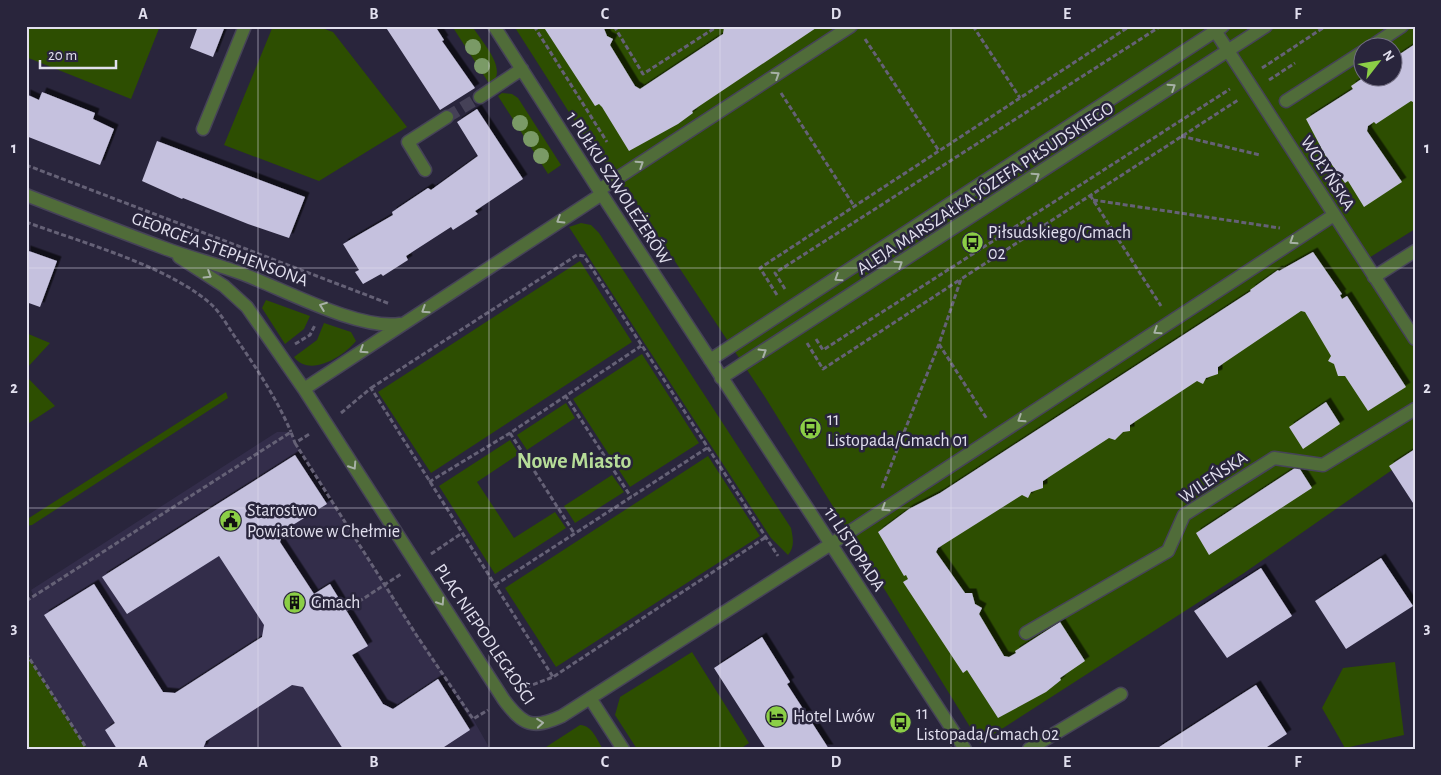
<svg xmlns="http://www.w3.org/2000/svg" width="1441" height="775" viewBox="0 0 1441 775" font-family="'Alegreya Sans',sans-serif">
<style>
.built{fill:#332d4a}
.green{fill:#2d4e01;fill-rule:evenodd}
.building{fill:#c5c1de;filter:url(#shadow)}
.lines{fill:none;stroke-linecap:round;stroke-linejoin:round}
.minor-tunnel{stroke:#454157;stroke-width:12;stroke-dasharray:12 6;stroke-linecap:butt}
.minor-casing{stroke:#464358;stroke-width:15}
.path{stroke:#656176;stroke-width:3;stroke-dasharray:5 2.5;stroke-linecap:butt}
.minor{stroke:#506c39;stroke-width:12}
.tree{fill:#7a9a66}
.oneway{stroke:#a7b1a6}
.grid{fill:none;stroke:#e1dfee;stroke-width:1;stroke-opacity:0.55}
.labels{text-anchor:middle;stroke-width:5;stroke-linejoin:round;paint-order:stroke}
.street-label{font-size:18px;fill:#e1dfee;stroke:#29253c}
.poi-label{font-size:18px;fill:#e1dfee;stroke:#29253c;text-anchor:start}
.district-label{font-size:22px;font-weight:bold;fill:#b6dc98;stroke:#29253c}
.neatline{fill:none;stroke:#e1dfee;stroke-width:2}
.grid-label{font-size:16px;text-anchor:middle;font-weight:bold;fill:#e1dfee}
</style>
<defs>
<filter id="shadow"><feDropShadow dx="4.5" dy="-4.5" stdDeviation="0" flood-color="#0009"/></filter>
</defs>
<rect width="100%" height="100%" fill="#29253c"/>
<!-- built -->
<path class="built" d="M277 432H291L295 443 351 533 473 719 490 749H87L26 653V601L34 596 31 590Z"/>
<!-- green -->
<path class="green" d="M26 26H160L131 99 26 57Z
M273 26H316L333 32 407 127 319 181 224 145Z
M452 26H472C481 41 510 70 490 85Z
M514 26H1415V229L1364 261 1415 345V454L1244 573 980 743 765 397 631 195 588 142ZM1364 48H1394V78H1364Z
M502 93 512 94 518 98 561 165 548 174 498 96Z
M581 223 591 225 599 233 791 528C793 538 795 547 788 555L771 538 569 227Z
M580 261 632 342 431 473 378 392Z
M266 300 310 316 304 329 285 344 262 308Z
M324 323 351 332 356 341C344 356 310 378 294 357L317 340Z
M26 333 50 343 26 369Z
M642 354 699 443 630 487 573 399Z
M26 376 55 406 26 425Z
M226 392 228 398 32 525 26 526V520L29 518Z
M566 403 575 418 527 450 517 435Z
M510 440 519 454 477 482 514 538 555 512 566 528 495 574 439 486Z
M708 456 760 536 556 667 505 588Z
M612 475 624 492 575 523 564 506Z
M692 652 749 743 740 749H637L615 715 620 697Z
M26 653 87 749H26Z
M1395 662 1404 735 1345 748 1322 708 1343 668Z
M580 725C592 725 597 740 603 749H543Z"/>
<!-- building -->
<path class="building" d="M198 26H225L213 57 190 48Z
M385 26H435L444 40 442 41 475 88 440 110Z
M543 26H603L607 36 613 39 610 45 635 86 640 89 723 34 724 27 819 26 692 111 693 113 678 124 629 151 602 107 599 104 595 106Z
M1415 44V103L1411 101 1376 124 1374 122 1368 126 1367 131 1402 182 1364 207 1348 181 1345 183 1325 155 1306 119 1353 89 1351 86 1363 78H1394V58Z
M42 92 95 113 93 119 114 129 100 165 26 136V94L39 100Z
M477 109 523 179 475 211 478 214 453 230 451 227 406 256 408 260 383 276 381 274 363 284 355 272 359 270 343 244 393 215 392 212 428 188 431 190 478 156 457 122Z
M157 141 305 197 289 238 248 224 183 198 182 199 142 181Z
M26 250 57 261 40 307 26 302Z
M1313 252 1342 294 1340 295 1342 299 1347 296 1406 387 1368 411 1345 376H1338L1334 364 1328 361 1331 356 1305 312 1301 311 1218 367V374L1206 378 1203 384 1197 381 1130 425V431L1123 432 1115 440 1109 438 1043 481V488L1031 492 1028 498 1022 495 938 548 936 552 965 593H972L975 604 982 608 979 614 1004 656 1009 657 1016 653 1015 651 1060 622 1085 661 1060 678 1061 680 1046 692 998 718 967 670 963 673 903 582 908 579 906 575 904 576 878 532 909 509 940 493 1251 291 1250 290 1278 270 1279 271Z
M1326 402 1340 424 1303 449 1289 427Z
M1415 449V506L1389 466Z
M295 455 327 504 283 531 280 542 314 594 330 584 346 610 368 646 352 655 383 704 393 709 438 679 470 730 441 749H343L303 687 292 685 206 741 203 749H117L105 730 115 723 44 615 94 584 163 692 175 693 262 637 264 625 219 556 127 614 102 577Z
M1298 466 1312 488 1209 555 1196 533Z
M1381 558 1413 606 1346 649 1315 601Z
M1261 568 1292 616 1227 658 1194 611Z
M762 637 790 682 787 684 829 749H766L714 668Z
M1256 685 1287 734 1264 749H1156Z"/>
<g class="lines">
<!-- minor-tunnel -->
<path class="minor-tunnel" d="M447 117 480 97"/>
<defs>
<path id="minor" d="M494 26 599 190 965 749
M1212 26 1415 339
M1369 48 1402 26
M480 97 522 69
M1286 101 1364 51
M203 129 245 26
M425 170 408 142 447 117
M599 190 851 26
M602 194 304 389 504 700C523 725 532 730 562 716L831 544 1334 215
M26 195C72 213 118 231 164 248 190 258 217 264 243 274 285 290 358 330 400 324
M179 257 224 286 247 307 304 389
M1374 277 1415 251
M710 360 1223 26
M721 378 1266 26
M1026 633 1168 551 1184 515 1274 458 1323 465 1415 409
M590 698 623 749
M1029 749 1121 694"/>
</defs>
<!-- minor casing -->
<use href="#minor" class="minor-casing"/>
<!-- path -->
<path class="path" d="M534 26 607 142
M614 26 643 74 718 26
M973 26 1020 98
M865 39 939 151
M1262 68 1326 26
M1269 80 1295 63
M781 93 854 206
M1181 136 1260 155
M26 165 390 304
M1090 195 1161 306
M1093 200 1280 228
M26 222C80 242 172 267 213 306 221 314 227 325 233 334 255 366 276 397 291 432
M785 289 775 273 1161 26
M777 295 760 268 1130 26
M816 339 823 350 1230 89
M807 343 823 369 961 279
M295 344 310 335 315 325
M939 344 987 419
M371 388 577 255 584 256 778 556
M565 395 631 497
M341 413 371 388 553 677
M510 433 574 533
M295 443 417 636 473 719 488 710
M429 482 510 433 641 346
M882 488 939 344 961 279 1238 100
M431 554 462 533
M495 585 707 448
M26 601 291 432 295 443 311 433
M346 610 401 574
M26 653 87 749
M519 690 553 677 766 537"/>
<!-- minor -->
<use href="#minor" class="minor"/>
</g>
<!-- trees -->
<g class="tree">
<circle cx="473" cy="47" r="8"/>
<circle cx="482" cy="66" r="8"/>
<circle cx="520" cy="123" r="8"/>
<circle cx="531" cy="139" r="8"/>
<circle cx="541" cy="156" r="8"/>
</g>
<!-- one-way arrows -->
<defs><path id="oneway-chevron" d="M-2-3.5L2.5 0L-2 3.5" fill="none" stroke-width="1.6" stroke-linecap="round" stroke-linejoin="round" transform="scale(1.25)"/></defs>
<g class="oneway">
<use href="#oneway-chevron" transform="translate(776 75) rotate(-33)"/>
<use href="#oneway-chevron" transform="translate(1172 87) rotate(-33)"/>
<use href="#oneway-chevron" transform="translate(640 164) rotate(-33)"/>
<use href="#oneway-chevron" transform="translate(1036 176) rotate(-33)"/>
<use href="#oneway-chevron" transform="translate(560 220) rotate(148)"/>
<use href="#oneway-chevron" transform="translate(1293 241) rotate(147)"/>
<use href="#oneway-chevron" transform="translate(899 264) rotate(-33)"/>
<use href="#oneway-chevron" transform="translate(208 275) rotate(32)"/>
<use href="#oneway-chevron" transform="translate(838 278) rotate(147)"/>
<use href="#oneway-chevron" transform="translate(323 306) rotate(-159)"/>
<use href="#oneway-chevron" transform="translate(425 310) rotate(147)"/>
<use href="#oneway-chevron" transform="translate(1157 331) rotate(147)"/>
<use href="#oneway-chevron" transform="translate(363 350) rotate(147)"/>
<use href="#oneway-chevron" transform="translate(763 352) rotate(-32)"/>
<use href="#oneway-chevron" transform="translate(1021 419) rotate(147)"/>
<use href="#oneway-chevron" transform="translate(353 466) rotate(57)"/>
<use href="#oneway-chevron" transform="translate(885 508) rotate(147)"/>
<use href="#oneway-chevron" transform="translate(441 602) rotate(57)"/>
<use href="#oneway-chevron" transform="translate(540 723) rotate(-5)"/>
</g>
<!-- grid -->
<path class="grid" d="M258 26V749M489 26V749M720 26V749M951 26V749M1182 26V749M26 268H1415M26 508H1415"/>
<!-- icons -->
<defs>
<symbol id="bus-disc" viewBox="-11 -11 22 22"><circle r="9.5" fill="#8bce46" stroke="#29253c"/><path d="M-5-6H5V4H4V6H2V4H-2V6H-4V4H-5ZM-3.5-4V0h7V-4ZM-3.5 1.2v1.5H-2V1.2ZM2 1.2v1.5H3.5V1.2Z" fill="#111"/></symbol>
<symbol id="civic-disc" viewBox="-11 -11 22 22"><circle r="9.5" fill="#8bce46" stroke="#29253c"/><path d="M-.6-6.5H3V-4.5H.6V-3L4-1V1h2V6H-6V1h2V-1L-.6-3ZM-1.2 2.5V6h2.4V2.5Z" fill="#111"/></symbol>
<symbol id="building-disc" viewBox="-11 -11 22 22"><circle r="9.5" fill="#8bce46" stroke="#29253c"/><path d="M-4-6H4V6H1V3H-1V6H-4ZM-2.5-4.3h1.7v1.8h-1.7ZM.8-4.3h1.7v1.8H.8ZM-2.5-1h1.7V.8h-1.7ZM.8-1h1.7V.8H.8Z" fill="#111"/></symbol>
<symbol id="hotel-disc" viewBox="-11 -11 22 22"><circle r="9.5" fill="#8bce46" stroke="#29253c"/><path d="M-6-4.5h1.5V1H6V5H4.5V3h-9V5H-6ZM-4 0a1.8 1.8 0 1 1 3.6 0ZM.5 0V-2.5h3Q6-2.5 6 0Z" fill="#111"/></symbol>
</defs>
<g fill-rule="evenodd">
<use href="#bus-disc" x="960" y="230" width="25" height="25"/>
<use href="#bus-disc" x="798" y="416" width="25" height="25"/>
<use href="#civic-disc" x="218" y="508" width="25" height="25"/>
<use href="#building-disc" x="282" y="590" width="25" height="25"/>
<use href="#hotel-disc" x="764" y="704" width="25" height="25"/>
<use href="#bus-disc" x="888" y="710" width="25" height="25"/>
</g>
<g class="labels">
<!-- street labels -->
<g class="street-label">
<text transform="translate(1328 173) rotate(57)" y="6">WOŁYŃSKA</text>
<text transform="translate(619 188) rotate(57)" y="6">1 PUŁKU SZWOLEŻERÓW</text>
<text transform="translate(985 188) rotate(-33)" y="6">ALEJA MARSZAŁKA JÓZEFA PIŁSUDSKIEGO</text>
<text transform="translate(220 249) rotate(20)" y="6">GEORGE'A STEPHENSONA</text>
<text transform="translate(1213 477) rotate(-34)" y="6">WILEŃSKA</text>
<text transform="translate(855 549) rotate(57)" y="6">11 LISTOPADA</text>
<text transform="translate(485 634) rotate(56)" y="6">PLAC NIEPODLEGŁOŚCI</text>
</g>
<!-- poi labels -->
<g class="poi-label">
<text x="988" y="238">Piłsudskiego/Gmach<tspan x="988" dy="21">02</tspan></text>
<text x="827" y="425">11<tspan x="827" dy="21">Listopada/Gmach 01</tspan></text>
<text x="247" y="516">Starostwo<tspan x="247" dy="21">Powiatowe w Chełmie</tspan></text>
<text x="311" y="608">Gmach</text>
<text x="916" y="719">11<tspan x="916" dy="21">Listopada/Gmach 02</tspan></text>
<text x="793" y="722">Hotel Lwów</text>
</g>
<!-- district labels -->
<g class="district-label">
<text x="574" y="468">Nowe Miasto</text>
</g>
</g>
<!-- border -->
<rect width="1441" height="775" fill="none" stroke="#29253c" stroke-width="55"/>
<!-- north arrow -->
<g transform="translate(1378 62) rotate(59)"><circle r="24" fill="#29253c" stroke="#736f83"/>
<path d="M0-4L9 19L0 12L-9 19Z" fill="#8bce46"/>
<text y="-8" font-size="14" font-weight="bold" text-anchor="middle" fill="#e1dfee">N</text>
</g>
<!-- scale -->
<path d="M40 60v8h76v-8" fill="none" stroke="#e1dfee" stroke-width="2.5"/>
<text x="48" y="60" font-size="15" fill="#e1dfee" stroke="#29253c" stroke-width="4" paint-order="stroke">20 m</text>
<rect x="28" y="28" width="1386" height="720" class="neatline"/>
<g class="grid-label">
<text x="143" y="19">A</text>
<text x="374" y="19">B</text>
<text x="605" y="19">C</text>
<text x="836" y="19">D</text>
<text x="1067" y="19">E</text>
<text x="1298" y="19">F</text>
<text x="14" y="153">1</text>
<text x="1427" y="153">1</text>
<text x="14" y="393">2</text>
<text x="1427" y="393">2</text>
<text x="14" y="633">3</text>
<text x="1427" y="633">3</text>
<text x="143" y="767">A</text>
<text x="374" y="767">B</text>
<text x="605" y="767">C</text>
<text x="836" y="767">D</text>
<text x="1067" y="767">E</text>
<text x="1298" y="767">F</text>
</g>
</svg>
